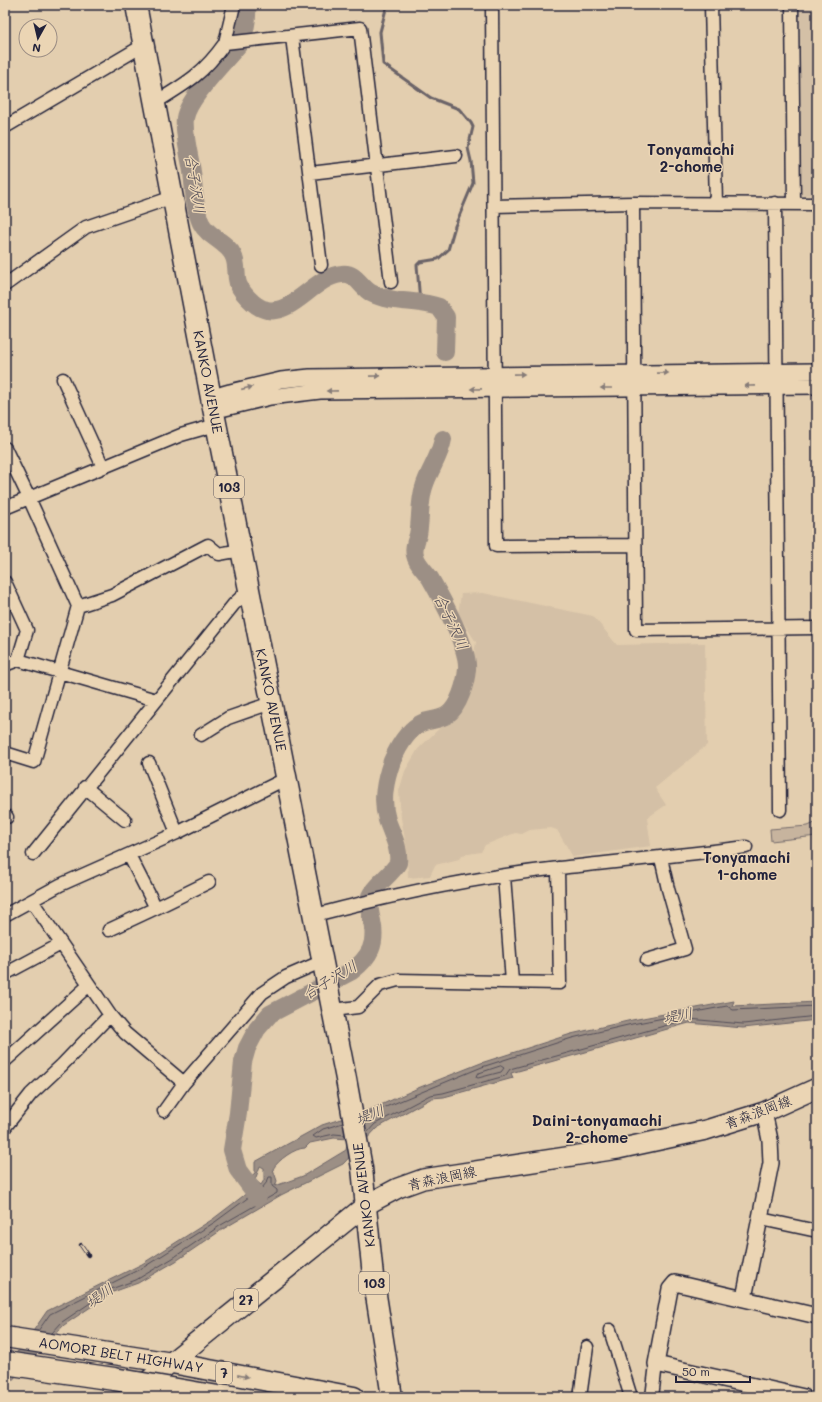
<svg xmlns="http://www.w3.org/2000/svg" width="822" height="1402" viewBox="0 0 822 1402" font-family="Mali,'Klee One',sans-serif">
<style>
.built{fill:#d4c0a6}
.green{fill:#c7b49e;stroke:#746b6c}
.water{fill:#9c8f85;stroke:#6b6367;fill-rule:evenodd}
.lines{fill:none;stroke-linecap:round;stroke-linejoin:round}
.shore{stroke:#534e59;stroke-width:1}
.stream{stroke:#6b6367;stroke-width:3}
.river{stroke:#9c8f85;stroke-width:18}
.minor-casing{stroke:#22223b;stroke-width:15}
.tertiary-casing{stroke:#22223b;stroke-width:18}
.primary-casing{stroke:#22223b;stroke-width:22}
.trunk-casing{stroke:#22223b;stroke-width:23}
.minor{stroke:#ebd5b4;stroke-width:12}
.tertiary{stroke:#ebd5b4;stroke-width:15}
.primary{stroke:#ebd5b4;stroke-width:19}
.trunk{stroke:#ebd5b4;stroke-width:20}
.rail-casing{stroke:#22223b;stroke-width:4.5}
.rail{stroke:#ebd5b4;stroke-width:3;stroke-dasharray:9;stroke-linecap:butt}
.motorway-bridge-casing{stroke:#22223b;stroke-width:25;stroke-linecap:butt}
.motorway-bridge{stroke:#ebd5b4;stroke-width:22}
.oneway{fill:#867c78}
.labels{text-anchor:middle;stroke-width:3;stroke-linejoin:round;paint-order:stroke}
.shield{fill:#ebd5b4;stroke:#5e585f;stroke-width:1}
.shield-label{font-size:13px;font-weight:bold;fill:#22223b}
.street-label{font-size:14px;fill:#22223b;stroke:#ebd5b4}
.neighbourhood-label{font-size:15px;font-weight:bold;fill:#22223b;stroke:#ebd5b4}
.water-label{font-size:15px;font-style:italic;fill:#474351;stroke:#ebd5b4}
</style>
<rect width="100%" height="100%" fill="#e3ceaf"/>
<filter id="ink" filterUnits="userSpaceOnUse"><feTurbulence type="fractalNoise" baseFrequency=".025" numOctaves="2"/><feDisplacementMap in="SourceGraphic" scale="8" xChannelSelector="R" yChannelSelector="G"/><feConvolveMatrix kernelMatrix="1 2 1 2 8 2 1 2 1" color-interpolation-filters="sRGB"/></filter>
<g filter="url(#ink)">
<!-- built -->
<path class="built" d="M797 5H817V195H798Z
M483 593 593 616 617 645 705 643 707 745 655 788 666 805 647 818 651 846 573 857 557 830 551 828 530 830 522 834 515 833 485 845 481 852 462 855 459 859 435 865 430 876 408 878 407 850 401 818 399 791 405 771 418 749 449 719 458 706 471 673 476 642 458 614 461 594Z"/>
<!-- green -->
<path class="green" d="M817 822V836L771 841 770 829 808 826Z"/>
<!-- water -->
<path class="water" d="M734 1001 732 1006 817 1002V1020L743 1028 689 1023 511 1073 513 1078 444 1097 432 1098 377 1128 343 1164 281 1195 223 1229 176 1261 138 1283 113 1292 64 1325 5 1388V1360L20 1350 47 1311 142 1264 213 1219 247 1193 245 1181 255 1173V1162L322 1125 372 1109 418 1088 481 1063 571 1034 632 1020ZM334 1138 348 1139 346 1150 303 1176 275 1186 277 1181 273 1169C278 1160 295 1148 305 1148L310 1143ZM260 1166 264 1168V1180L261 1185 255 1180Z"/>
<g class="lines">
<!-- shore -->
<path class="shore" d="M501 1066 504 1068 501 1072 478 1078 476 1077 477 1074Z
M364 1116 482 1067 572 1038 632 1024 727 1006 733 1010 817 1006
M343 1123 323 1129 313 1136 316 1138 334 1134 345 1135
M367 1133 375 1124 430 1095 443 1093 505 1076 510 1069 689 1019 743 1024 817 1016
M38 1331 50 1314 144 1267 215 1222 249 1197 251 1193V1183L262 1188 267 1182 269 1177H272V1186L277 1190V1193L221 1225 173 1258 136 1280 111 1289 62 1322 52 1333"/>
<!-- stream -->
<path class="stream" d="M387 5 380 32 383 64 431 98 459 109 471 123 473 127 468 148 471 161 473 183 455 226 448 250 438 259 420 262 417 265 420 303"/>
<!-- river -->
<path class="river" d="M247 5C248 19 246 31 240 43 226 61 188 98 185 118 183 133 190 157 192 172 194 188 194 208 201 223 208 237 227 242 233 255 237 262 236 271 237 279 238 290 255 308 267 310 293 315 315 276 342 274 356 272 360 287 371 293 392 304 418 299 439 307L446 317 445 352
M258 1197 238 1170 232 1150 238 1113 243 1062 247 1048 257 1029 270 1014 352 971C370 957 377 944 372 921 370 912 368 905 370 896 374 886 392 874 398 863 400 847 392 835 387 820 381 800 385 781 392 761 398 747 409 728 424 722 431 720 441 719 447 715 459 707 466 682 467 669 469 648 441 597 430 578 425 570 417 565 415 555 413 548 416 541 418 535 421 519 419 502 424 487 429 470 440 457 443 439"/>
<defs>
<path id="minor" d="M492 5 496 546 634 545
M711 5 716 203
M792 5 794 204
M292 37 321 265
M225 43 234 5
M156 102C187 83 203 74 225 43L360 28 391 282
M5 127 144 45
M310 173 456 156
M633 203 636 630 817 628
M775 203 780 810
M494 206 633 203 817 204
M5 285 86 227 173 197
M63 379 103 467
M5 448 29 498 78 606 34 762 5 753
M5 508 181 435 216 425
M5 582 27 630 18 660
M78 606 112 595 208 545 219 554 241 550
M5 665 18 660 156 700
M201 735 228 718 271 703
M149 763 177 833
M85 787 125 820
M5 816 7 817
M33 854 234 604 249 590
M129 855 156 908 209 882
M504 876 512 982
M32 901 110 1015 125 1033 184 1083
M5 915 60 885 177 833 287 778
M315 915C395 894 477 877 559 868 622 861 684 855 746 847
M109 930 156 908
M647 960 685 949 668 889 661 858
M5 974 61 944
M333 1010 358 1007 380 985 398 980 560 983 558 868
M5 1061 88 986
M164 1111 184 1083 262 993 286 977 323 961
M5 1127 31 1094 62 1065 110 1015
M761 1219 817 1231
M610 1330 631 1397
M580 1397 587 1347
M652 1397 656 1364"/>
<path id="tertiary" d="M817 371 310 377 281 380 230 392 223 394 212 403 225 408 270 397 320 391 817 386
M744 1298 771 1163 770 1140 764 1112
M804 1397 656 1364 670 1289 675 1283 817 1316"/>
<path id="primary" d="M128 1397 366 1205 398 1188 423 1179 618 1149 706 1130 764 1112 817 1088"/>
<path id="trunk" d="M136 5 212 403 346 1079 362 1168 373 1276 392 1397
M5 1337 172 1363 354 1397"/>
</defs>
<!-- minor casing -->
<use href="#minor" class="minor-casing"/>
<!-- tertiary casing -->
<use href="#tertiary" class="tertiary-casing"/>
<!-- primary casing -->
<use href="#primary" class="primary-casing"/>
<!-- trunk casing -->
<use href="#trunk" class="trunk-casing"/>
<!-- minor -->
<use href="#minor" class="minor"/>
<!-- tertiary -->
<use href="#tertiary" class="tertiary"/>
<!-- primary -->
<use href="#primary" class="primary"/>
<!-- trunk -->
<use href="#trunk" class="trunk"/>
<defs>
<path id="rail" d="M81 1245 88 1255"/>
</defs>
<!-- rail casing -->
<use href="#rail" class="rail-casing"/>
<!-- rail -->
<use href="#rail" class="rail"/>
<defs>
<path id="motorway-bridge" d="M5 1363 114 1379 218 1397"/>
</defs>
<!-- motorway-bridge casing -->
<use href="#motorway-bridge" class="motorway-bridge-casing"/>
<!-- motorway-bridge -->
<use href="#motorway-bridge" class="motorway-bridge"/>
</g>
<!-- one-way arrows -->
<defs><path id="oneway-solid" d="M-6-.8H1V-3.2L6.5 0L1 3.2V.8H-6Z"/></defs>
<g class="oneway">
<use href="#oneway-solid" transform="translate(663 373) rotate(-1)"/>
<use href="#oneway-solid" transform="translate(519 374) rotate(-1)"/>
<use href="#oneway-solid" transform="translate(375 376) rotate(-1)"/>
<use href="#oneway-solid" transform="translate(750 386) rotate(179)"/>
<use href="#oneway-solid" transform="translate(247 388) rotate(-13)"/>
<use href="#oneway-solid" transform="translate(606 388) rotate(180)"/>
<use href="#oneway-solid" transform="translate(476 389) rotate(179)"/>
<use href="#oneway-solid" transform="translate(332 391) rotate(179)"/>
<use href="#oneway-solid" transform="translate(243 1376) rotate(11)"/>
</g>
</g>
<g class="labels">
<!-- shield labels -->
<g class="shield">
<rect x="214" y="476" width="30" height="22" rx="3"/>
<rect x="359" y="1272" width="30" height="22" rx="3"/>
<rect x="234" y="1289" width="24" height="22" rx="3"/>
<rect x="216" y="1362" width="16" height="22" rx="3"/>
</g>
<g class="shield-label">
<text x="229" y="492">103</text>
<text x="374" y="1288">103</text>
<text x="246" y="1305">27</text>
<text x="224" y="1378">7</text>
</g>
<!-- street labels -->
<g class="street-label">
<text transform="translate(208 382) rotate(79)" y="5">KANKO AVENUE</text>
<text transform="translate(271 700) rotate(78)" y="5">KANKO AVENUE</text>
<text transform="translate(758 1112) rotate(-21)" y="5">青森浪岡線</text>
<text transform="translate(442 1178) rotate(-12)" y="5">青森浪岡線</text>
<text transform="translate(364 1195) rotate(-97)" y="5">KANKO AVENUE</text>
<text transform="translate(121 1355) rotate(9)" y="5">AOMORI BELT HIGHWAY</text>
</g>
<!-- neighbourhood labels -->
<g class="neighbourhood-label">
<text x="691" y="155">Tonyamachi<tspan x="691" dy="17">2-chome</tspan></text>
<text x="747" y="863">Tonyamachi<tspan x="747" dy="17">1-chome</tspan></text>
<text x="597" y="1126">Daini-tonyamachi<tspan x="597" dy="17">2-chome</tspan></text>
</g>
<!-- water labels -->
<g class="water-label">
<text transform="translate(195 184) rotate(81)" y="5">合子沢川</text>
<text transform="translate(451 622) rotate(65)" y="5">合子沢川</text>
<text transform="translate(330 980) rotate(-31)" y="5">合子沢川</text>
<text transform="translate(678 1016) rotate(-10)" y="5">堤川</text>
<text transform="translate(370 1115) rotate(-22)" y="5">堤川</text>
<text transform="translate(100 1296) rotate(-35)" y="5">堤川</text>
</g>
</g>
<!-- margin -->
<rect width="822" height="1402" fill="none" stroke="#ebd5b4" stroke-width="20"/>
<rect x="10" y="10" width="802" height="1382" fill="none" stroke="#22223b" stroke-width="1.5" filter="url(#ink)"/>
<!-- north arrow -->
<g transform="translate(38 38) rotate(188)"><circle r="19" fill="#ebd5b4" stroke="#9b8d84"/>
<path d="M0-3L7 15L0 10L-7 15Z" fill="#22223b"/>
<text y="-6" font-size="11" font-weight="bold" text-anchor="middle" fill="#22223b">N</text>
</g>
<!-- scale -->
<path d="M676 1376v6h74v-6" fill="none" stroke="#22223b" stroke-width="2"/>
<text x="682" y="1376" font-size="12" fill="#22223b" stroke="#ebd5b4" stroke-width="3" paint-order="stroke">50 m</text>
</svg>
